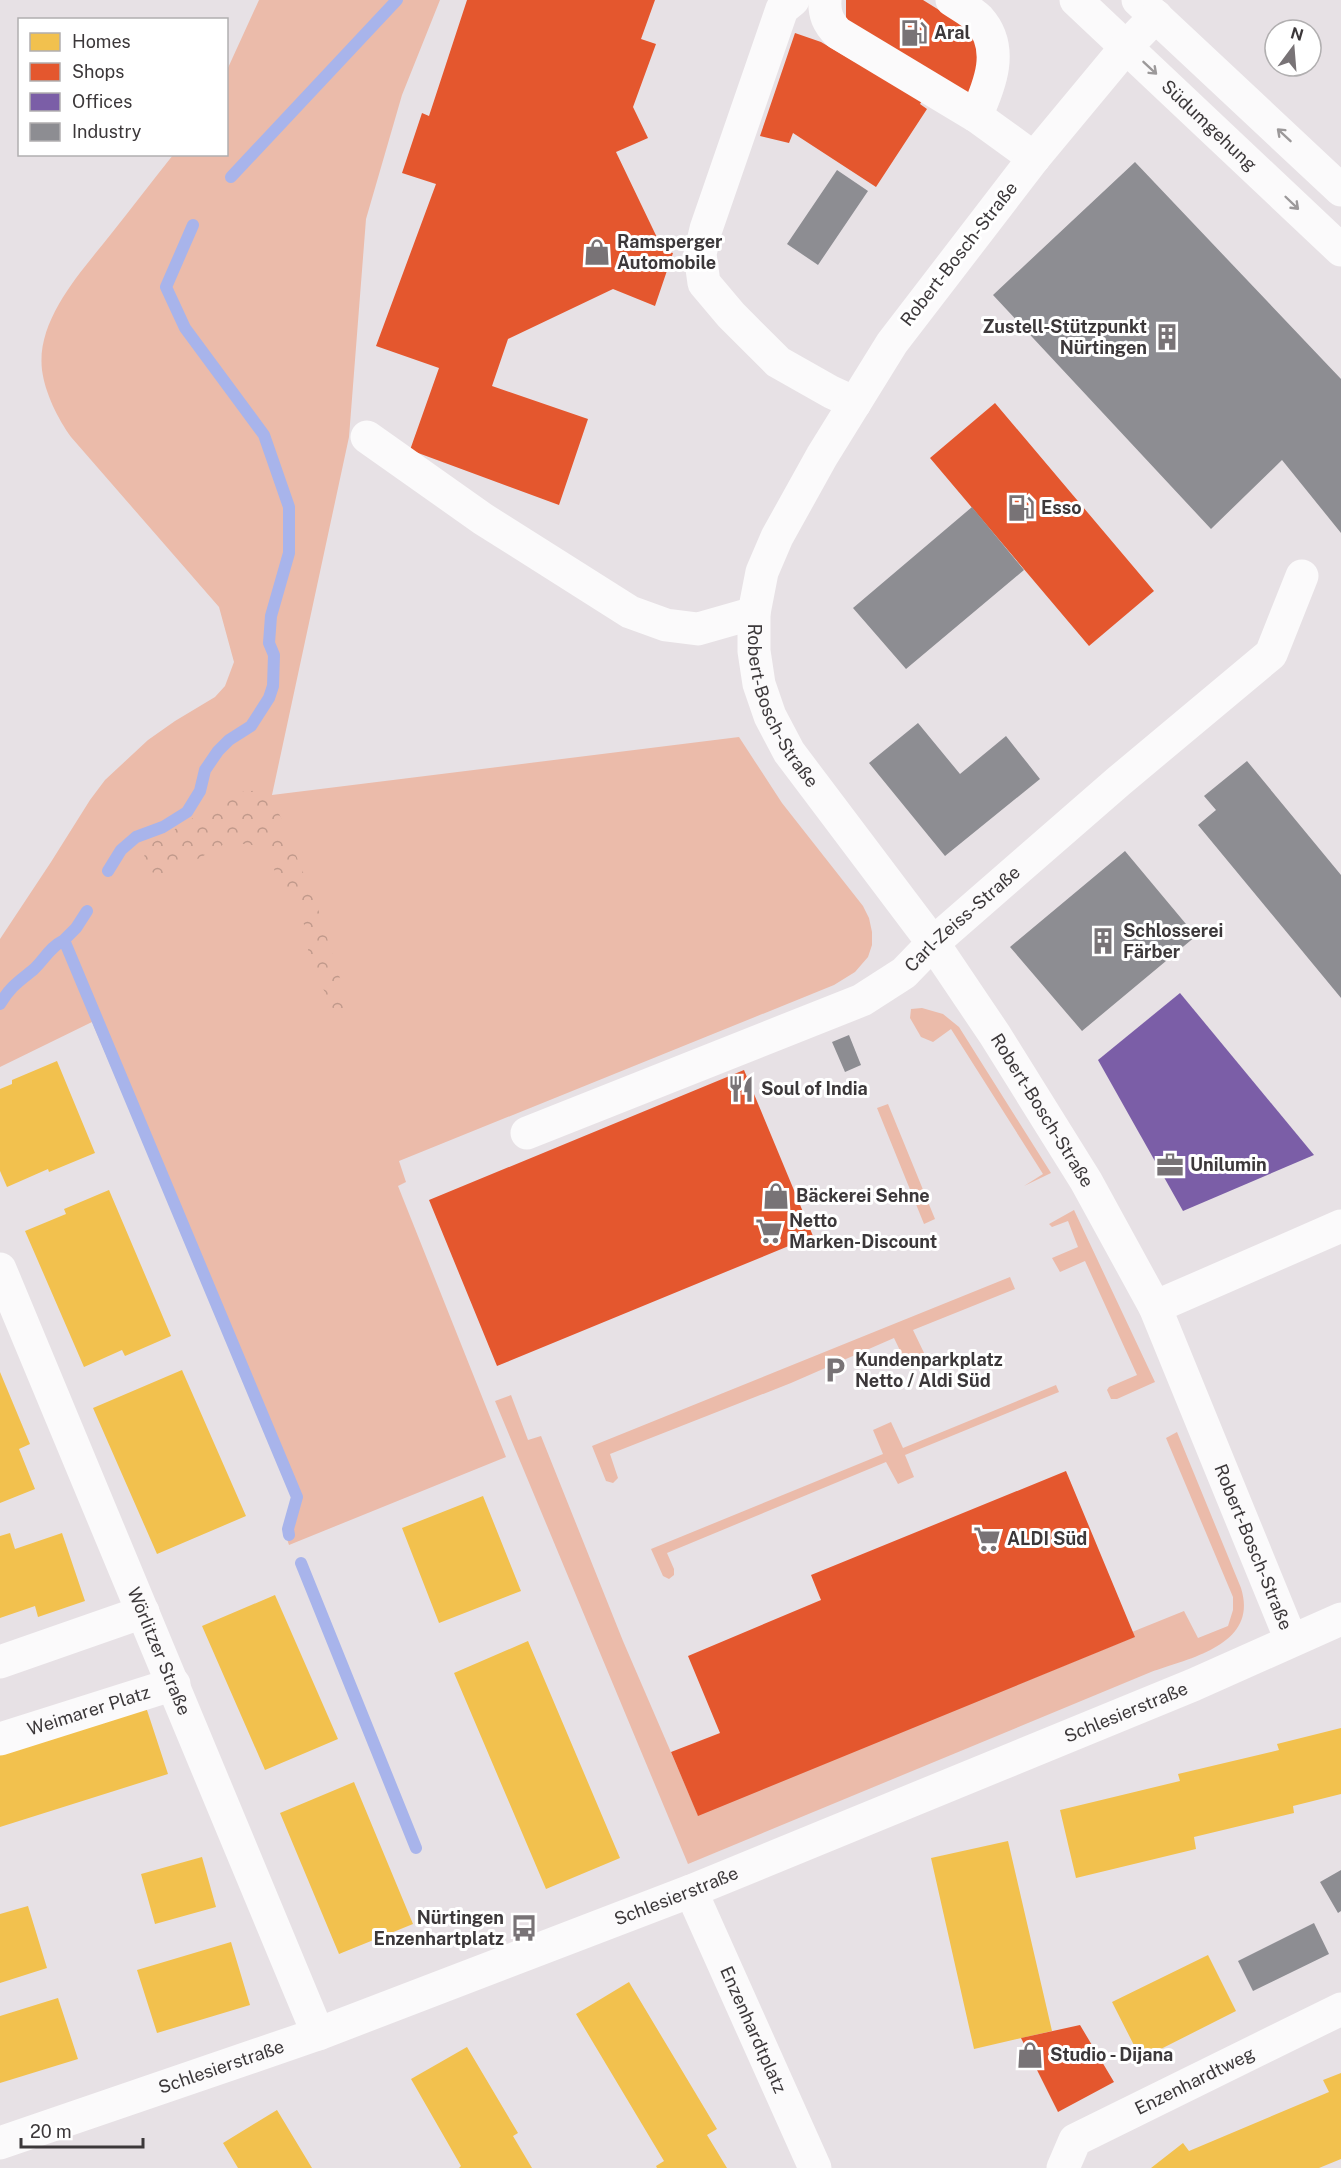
<svg xmlns="http://www.w3.org/2000/svg" width="1341" height="2168" viewBox="0 0 1341 2168" font-family="'Public Sans',sans-serif">
<style>
.grass{fill:#ebbbaa}
.forest{fill:url(#forest-crowns)}
.homes{fill:#f2c14e}
.shops{fill:#e4572e}
.offices{fill:#7b5ea7}
.industry{fill:#8d8d92}
.lines{fill:none;stroke-linecap:round;stroke-linejoin:round}
.stream{stroke:#a8b4eb;stroke-width:12}
.minor{stroke:#fbfafb;stroke-width:33}
.oneway{stroke:#9c999a}
.labels{text-anchor:middle;stroke-width:6;stroke-linejoin:round;paint-order:stroke}
.poi-label{font-size:18px;font-weight:bold;fill:#3c383a;stroke:#fff;text-anchor:start}
.street-label{font-size:18px;fill:#3c383a;stroke:#fff}
</style>
<defs>
<pattern id="forest-crowns" width="20" height="18" patternUnits="userSpaceOnUse" patternTransform="scale(1.5)"><rect width="20" height="18" fill="#ebbbaa"/><path d="M2 6a3 3 0 1 1 6 0M12 15a3 3 0 1 1 6 0" fill="none" stroke="#c0998b"/></pattern>
</defs>
<rect width="100%" height="100%" fill="#e7e1e5"/>
<!-- grass -->
<path class="grass" d="M259 0H440L402 95 366 219 349 437 272 795 739 737 782 803 863 906 869 918 872 932V945L868 957 855 972 834 985 399 1161 406 1182 398 1186 506 1457 289 1545 285 1533 295 1496 92 1022 0 1067V939L51 862 90 800 105 780 148 740 175 721 215 697 225 686 234 662 219 607 71 437C58 419 45 393 42 370 36 319 82 271 111 234 132 208 152 181 173 155L226 154 227 70Z
M922 1008 943 1014 959 1027 1051 1173 1024 1186 1043 1174 951 1029 933 1042 921 1037 910 1018 911 1009Z
M888 1104 935 1219 924 1224 877 1108Z
M1074 1210 1155 1382 1117 1399H1111L1107 1390 1109 1387 1137 1375 1085 1261 1060 1272 1052 1258 1078 1247 1068 1221 1052 1227 1049 1224Z
M1010 1277 1015 1289 913 1330 926 1357 907 1365 894 1338 791 1383 610 1454 618 1478 613 1483 606 1481 592 1446Z
M1056 1385 1059 1392 905 1455 914 1477 898 1484 886 1462 667 1553 674 1569V1575L669 1579 663 1576 651 1549 883 1454 873 1430 891 1422 903 1448Z
M511 1395 528 1440 541 1436 623 1641 698 1815 1134 1637 1132 1632 1184 1611 1198 1638 1228 1626 1233 1610V1597L1166 1438 1177 1432 1241 1588C1259 1645 1190 1658 1151 1672L688 1864 495 1401Z"/>
<!-- forest -->
<path class="forest" d="M260 790 278 811 318 909 351 1013 341 1025 307 956 310 939 293 898 284 896 274 869 272 854 259 846 228 842 178 870 162 874 145 871 142 861 149 845 216 804 241 792Z"/>
<!-- homes -->
<path class="homes" d="M57 1061 95 1153 49 1172 48 1169 7 1187 0 1171V1089L12 1084V1080Z
M109 1190 171 1336 125 1356 122 1350 84 1367 25 1231 66 1214 64 1209Z
M182 1370 246 1516 157 1554 93 1408Z
M0 1372 30 1444 19 1449 35 1489 0 1503Z
M483 1496 521 1591 439 1623 402 1528Z
M10 1533 15 1549 62 1533 85 1601 38 1617 35 1606 0 1618V1536Z
M275 1595 338 1739 265 1770 202 1626Z
M528 1641 620 1858 546 1889 454 1673Z
M145 1704 168 1774 0 1827V1750Z
M1341 1728V1794L1293 1806 1294 1813 1194 1837 1196 1849 1076 1878 1060 1810 1180 1781 1178 1774 1279 1750 1277 1744Z
M354 1782 413 1924 339 1954 280 1813Z
M1008 1841 1052 2031 974 2049 931 1858Z
M202 1857 216 1907 155 1924 141 1874Z
M28 1906 47 1968 0 1983V1914Z
M231 1942 250 2005 157 2033 137 1970Z
M1208 1955 1236 2011 1141 2059 1112 2002Z
M629 1982 717 2129 707 2135 727 2168H657L656 2166 664 2161 576 2014Z
M58 1998 78 2059 0 2083V2016Z
M467 2047 518 2133 513 2136 532 2168H459L461 2166 411 2079Z
M1341 2073V2159L1319 2168H1151L1183 2143 1189 2151 1329 2092 1323 2080Z
M277 2110 312 2168H238L223 2143Z"/>
<!-- shops -->
<path class="shops" d="M467 0H655L641 39 656 44 633 107 648 138 616 152 663 250 673 253 655 306 613 289 508 339 492 386 588 419 559 505 410 450 439 368 376 346 436 184 402 173 422 113 429 116Z
M846 0H923L984 38 974 98 937 76 920 104 927 109 876 187 793 133 789 143 760 136 795 33 821 42 855 62 846 20Z
M995 403 1154 591 1089 646 930 458Z
M744 1070 813 1236 497 1366 429 1200Z
M1066 1471 1135 1637 698 1816 671 1752 720 1733 688 1656 821 1600 811 1575Z
M1080 2025 1114 2082 1058 2112 1021 2038Z"/>
<!-- offices -->
<path class="offices" d="M1180 993 1314 1155 1183 1211 1098 1060Z"/>
<!-- industry -->
<path class="industry" d="M1135 162 1341 379V533L1282 460 1211 529 993 295Z
M837 170 868 191 818 265 787 244Z
M972 507 1024 570 906 669 853 608Z
M918 723 960 774 1006 736 1040 779 945 856 869 763Z
M1247 761 1341 875V998L1198 825 1216 810 1204 796Z
M1125 851 1196 936 1082 1031 1010 947Z
M849 1035 861 1065 845 1072 832 1042Z
M1341 1870V1911L1338 1913 1320 1882Z
M1314 1923 1329 1954 1253 1991 1238 1961Z"/>
<g class="lines">
<!-- stream -->
<path class="stream" d="M231 177 397 0
M108 871 121 850 136 837 163 827 187 812 200 791 205 770 218 751 229 740 251 726 269 698 273 686 274 655 269 643 271 616 289 553V507L264 435 185 328 166 287 193 225
M87 911 76 928 64 940 297 1497 288 1529 289 1535
M0 1004C10 987 18 982 33 970 44 960 50 947 64 940
M301 1563 416 1848"/>
<!-- minor -->
<g class="minor">
<path d="M793 0 782 9 706 229 700 254 704 283 731 315 778 362 831 392 855 403"/>
<path d="M825 0C824 14 828 23 838 33L976 116 1034 158"/>
<path d="M952 0C961 6 972 12 979 19 1005 48 990 85 976 116"/>
<path id="s1" d="M1076 0 1341 250"/>
<path d="M1138 0 1341 190"/>
<path id="s2" d="M1156 16 1127 46 1034 158 892 343 822 456 777 537 762 572 754 613V651L759 684 770 716 789 752 933 943 995 1035 1086 1181 1155 1307 1291 1640"/>
<path d="M367 437 483 519 630 612 666 625 698 629 754 613"/>
<path id="s3" d="M527 1133 862 1000 904 973 933 943 1119 781 1271 654 1302 576"/>
<path id="s4" d="M0 1269 318 2034"/>
<path d="M1155 1307 1341 1226"/>
<path d="M0 1662 143 1612"/>
<path id="s5" d="M0 1739 174 1684"/>
<path id="s6" d="M691 1891 815 2168"/>
<path id="s7" d="M0 2143 318 2034 691 1891 1193 1685 1341 1619"/>
<path id="s8" d="M1063 2168 1075 2140 1341 2009"/>
</g>
</g>
<!-- one-way arrows -->
<defs><path id="oneway-shaft" d="M-6 0H5M1.5-3L5.5 0L1.5 3" fill="none" stroke-width="1.6" stroke-linecap="round" stroke-linejoin="round" transform="scale(1.5)"/></defs>
<g class="oneway">
<use href="#oneway-shaft" transform="translate(1150 68) rotate(43)"/>
<use href="#oneway-shaft" transform="translate(1284 135) rotate(-137)"/>
<use href="#oneway-shaft" transform="translate(1292 203) rotate(44)"/>
</g>
<!-- icons -->
<defs>
<symbol id="fuel-bare" viewBox="-9 -9 18 18"><path d="M-5.5-6h7V0h2V4h1.3V-2.5L3-4.5l.8-.8L6-3V5H2.5V1h-1V6h-7ZM-4.2-4.7v3.2H.2V-4.7Z" fill="#787376" stroke="#fff" stroke-width="2.5" paint-order="stroke"/></symbol>
<symbol id="shop-bare" viewBox="-9 -9 18 18"><path d="M-5-2.5h2.3a2.7 3.5 0 0 1 5.4 0H5L5.5 6h-11ZM-1.5-2.5h3a1.5 2.3 0 0 0-3 0Z" fill="#787376" stroke="#fff" stroke-width="2.5" paint-order="stroke"/></symbol>
<symbol id="building-bare" viewBox="-9 -9 18 18"><path d="M-4-6H4V6H1V3H-1V6H-4ZM-2.5-4.3h1.7v1.8h-1.7ZM.8-4.3h1.7v1.8H.8ZM-2.5-1h1.7V.8h-1.7ZM.8-1h1.7V.8H.8Z" fill="#787376" stroke="#fff" stroke-width="2.5" paint-order="stroke"/></symbol>
<symbol id="restaurant-bare" viewBox="-9 -9 18 18"><path d="M-5-6h1v4h1v-4h1v4h1v-4h1v5L-1.5 .5V6h-2V.5L-5-1ZM5-6V6H3V1.5H1.5Q1.5-4 5-6Z" fill="#787376" stroke="#fff" stroke-width="2.5" paint-order="stroke"/></symbol>
<symbol id="office-bare" viewBox="-9 -9 18 18"><path d="M-6-3h4V-5.5h4V-3h4V5H-6ZM-1-4.5V-3h2v-1.5ZM-6 0V1H6V0Z" fill="#787376" stroke="#fff" stroke-width="2.5" paint-order="stroke"/></symbol>
<symbol id="supermarket-bare" viewBox="-9 -9 18 18"><path d="M-6-5.5h2.5l.6 2H6L4.5 2H-2.5L-4.4-4H-6ZM-1.5 3.2a1.3 1.3 0 1 0 .1 0ZM3 3.2a1.3 1.3 0 1 0 .1 0Z" fill="#787376" stroke="#fff" stroke-width="2.5" paint-order="stroke"/></symbol>
<symbol id="parking-bare" viewBox="-9 -9 18 18"><path d="M-3.5-5.5H1a3.5 3.5 0 0 1 0 7H-1V5.5H-3.5ZM-1-3.4V-.6H.8a1.4 1.4 0 0 0 0-2.8Z" fill="#787376" stroke="#fff" stroke-width="2.5" paint-order="stroke"/></symbol>
<symbol id="bus-bare" viewBox="-9 -9 18 18"><path d="M-5-6H5V4H4V6H2V4H-2V6H-4V4H-5ZM-3.5-4V0h7V-4ZM-3.5 1.2v1.5H-2V1.2ZM2 1.2v1.5H3.5V1.2Z" fill="#787376" stroke="#fff" stroke-width="2.5" paint-order="stroke"/></symbol>
</defs>
<g fill-rule="evenodd">
<use href="#fuel-bare" x="895" y="14" width="38" height="38"/>
<use href="#shop-bare" x="578" y="233" width="38" height="38"/>
<use href="#building-bare" x="1148" y="318" width="38" height="38"/>
<use href="#fuel-bare" x="1002" y="489" width="38" height="38"/>
<use href="#building-bare" x="1084" y="922" width="38" height="38"/>
<use href="#restaurant-bare" x="722" y="1070" width="38" height="38"/>
<use href="#office-bare" x="1151" y="1146" width="38" height="38"/>
<use href="#shop-bare" x="757" y="1177" width="38" height="38"/>
<use href="#supermarket-bare" x="750" y="1212" width="38" height="38"/>
<use href="#parking-bare" x="816" y="1351" width="38" height="38"/>
<use href="#supermarket-bare" x="968" y="1520" width="38" height="38"/>
<use href="#bus-bare" x="505" y="1909" width="38" height="38"/>
<use href="#shop-bare" x="1011" y="2036" width="38" height="38"/>
</g>
<g class="labels">
<!-- poi labels -->
<g class="poi-label">
<text x="934" y="39">Aral</text>
<text x="617" y="248">Ramsperger<tspan x="617" dy="21">Automobile</tspan></text>
<text x="1147" y="333" text-anchor="end">Zustell-Stützpunkt<tspan x="1147" dy="21">Nürtingen</tspan></text>
<text x="1041" y="514">Esso</text>
<text x="1123" y="937">Schlosserei<tspan x="1123" dy="21">Färber</tspan></text>
<text x="761" y="1095">Soul of India</text>
<text x="1190" y="1171">Unilumin</text>
<text x="796" y="1202">Bäckerei Sehne</text>
<text x="789" y="1227">Netto<tspan x="789" dy="21">Marken-Discount</tspan></text>
<text x="855" y="1366">Kundenparkplatz<tspan x="855" dy="21">Netto / Aldi Süd</tspan></text>
<text x="1007" y="1545">ALDI Süd</text>
<text x="504" y="1924" text-anchor="end">Nürtingen<tspan x="504" dy="21">Enzenhartplatz</tspan></text>
<text x="1050" y="2061">Studio - Dijana</text>
</g>
<!-- street labels -->
<g class="street-label">
<text dy="6" stroke="none"><textPath href="#s1" startOffset="183">Südumgehung</textPath></text>
<text transform="translate(959 254) rotate(-52)" y="6">Robert-Bosch-Straße</text>
<text dy="6" stroke="none"><textPath href="#s2" startOffset="825">Robert-Bosch-Straße</textPath></text>
<text dy="6" stroke="none"><textPath href="#s3" startOffset="490">Carl-Zeiss-Straße</textPath></text>
<text dy="6" stroke="none"><textPath href="#s2" startOffset="1311">Robert-Bosch-Straße</textPath></text>
<text dy="6" stroke="none"><textPath href="#s2" startOffset="1797">Robert-Bosch-Straße</textPath></text>
<text dy="6" stroke="none"><textPath href="#s4" startOffset="414">Wörlitzer Straße</textPath></text>
<text dy="6" stroke="none"><textPath href="#s5" startOffset="93">Weimarer Platz</textPath></text>
<text dy="6" stroke="none"><textPath href="#s7" startOffset="1206">Schlesierstraße</textPath></text>
<text dy="6" stroke="none"><textPath href="#s7" startOffset="720">Schlesierstraße</textPath></text>
<text dy="6" stroke="none"><textPath href="#s6" startOffset="152">Enzenhardtplatz</textPath></text>
<text dy="6" stroke="none"><textPath href="#s7" startOffset="234">Schlesierstraße</textPath></text>
<text dy="6" stroke="none"><textPath href="#s8" startOffset="164">Enzenhardtweg</textPath></text>
</g>
</g>
<!-- legend -->
<rect x="18" y="18" width="210" height="138" fill="#ffffff" stroke="#b1afb0" stroke-width="1.5"/>
<rect x="30" y="33" width="30" height="18" fill="#f2c14e" stroke="#b1afb0" stroke-width="1.5"/>
<text x="72" y="48" font-size="18" fill="#3c383a">Homes</text>
<rect x="30" y="63" width="30" height="18" fill="#e4572e" stroke="#b1afb0" stroke-width="1.5"/>
<text x="72" y="78" font-size="18" fill="#3c383a">Shops</text>
<rect x="30" y="93" width="30" height="18" fill="#7b5ea7" stroke="#b1afb0" stroke-width="1.5"/>
<text x="72" y="108" font-size="18" fill="#3c383a">Offices</text>
<rect x="30" y="123" width="30" height="18" fill="#8d8d92" stroke="#b1afb0" stroke-width="1.5"/>
<text x="72" y="138" font-size="18" fill="#3c383a">Industry</text>
<!-- north arrow -->
<g transform="translate(1293 48) rotate(16)"><circle r="28" fill="#ffffff" stroke="#b1afb0" stroke-width="1.5"/>
<path d="M0-4.5L10 22L0 15L-10 22Z" fill="#787376"/>
<text y="-9" font-size="16" font-weight="bold" text-anchor="middle" fill="#3c383a">N</text>
</g>
<!-- scale -->
<path d="M21 2138v9h122v-9" fill="none" stroke="#3c383a" stroke-width="3"/>
<text x="30" y="2138" font-size="18" fill="#3c383a" stroke="#ffffff" stroke-width="4.5" paint-order="stroke">20 m</text>
</svg>
